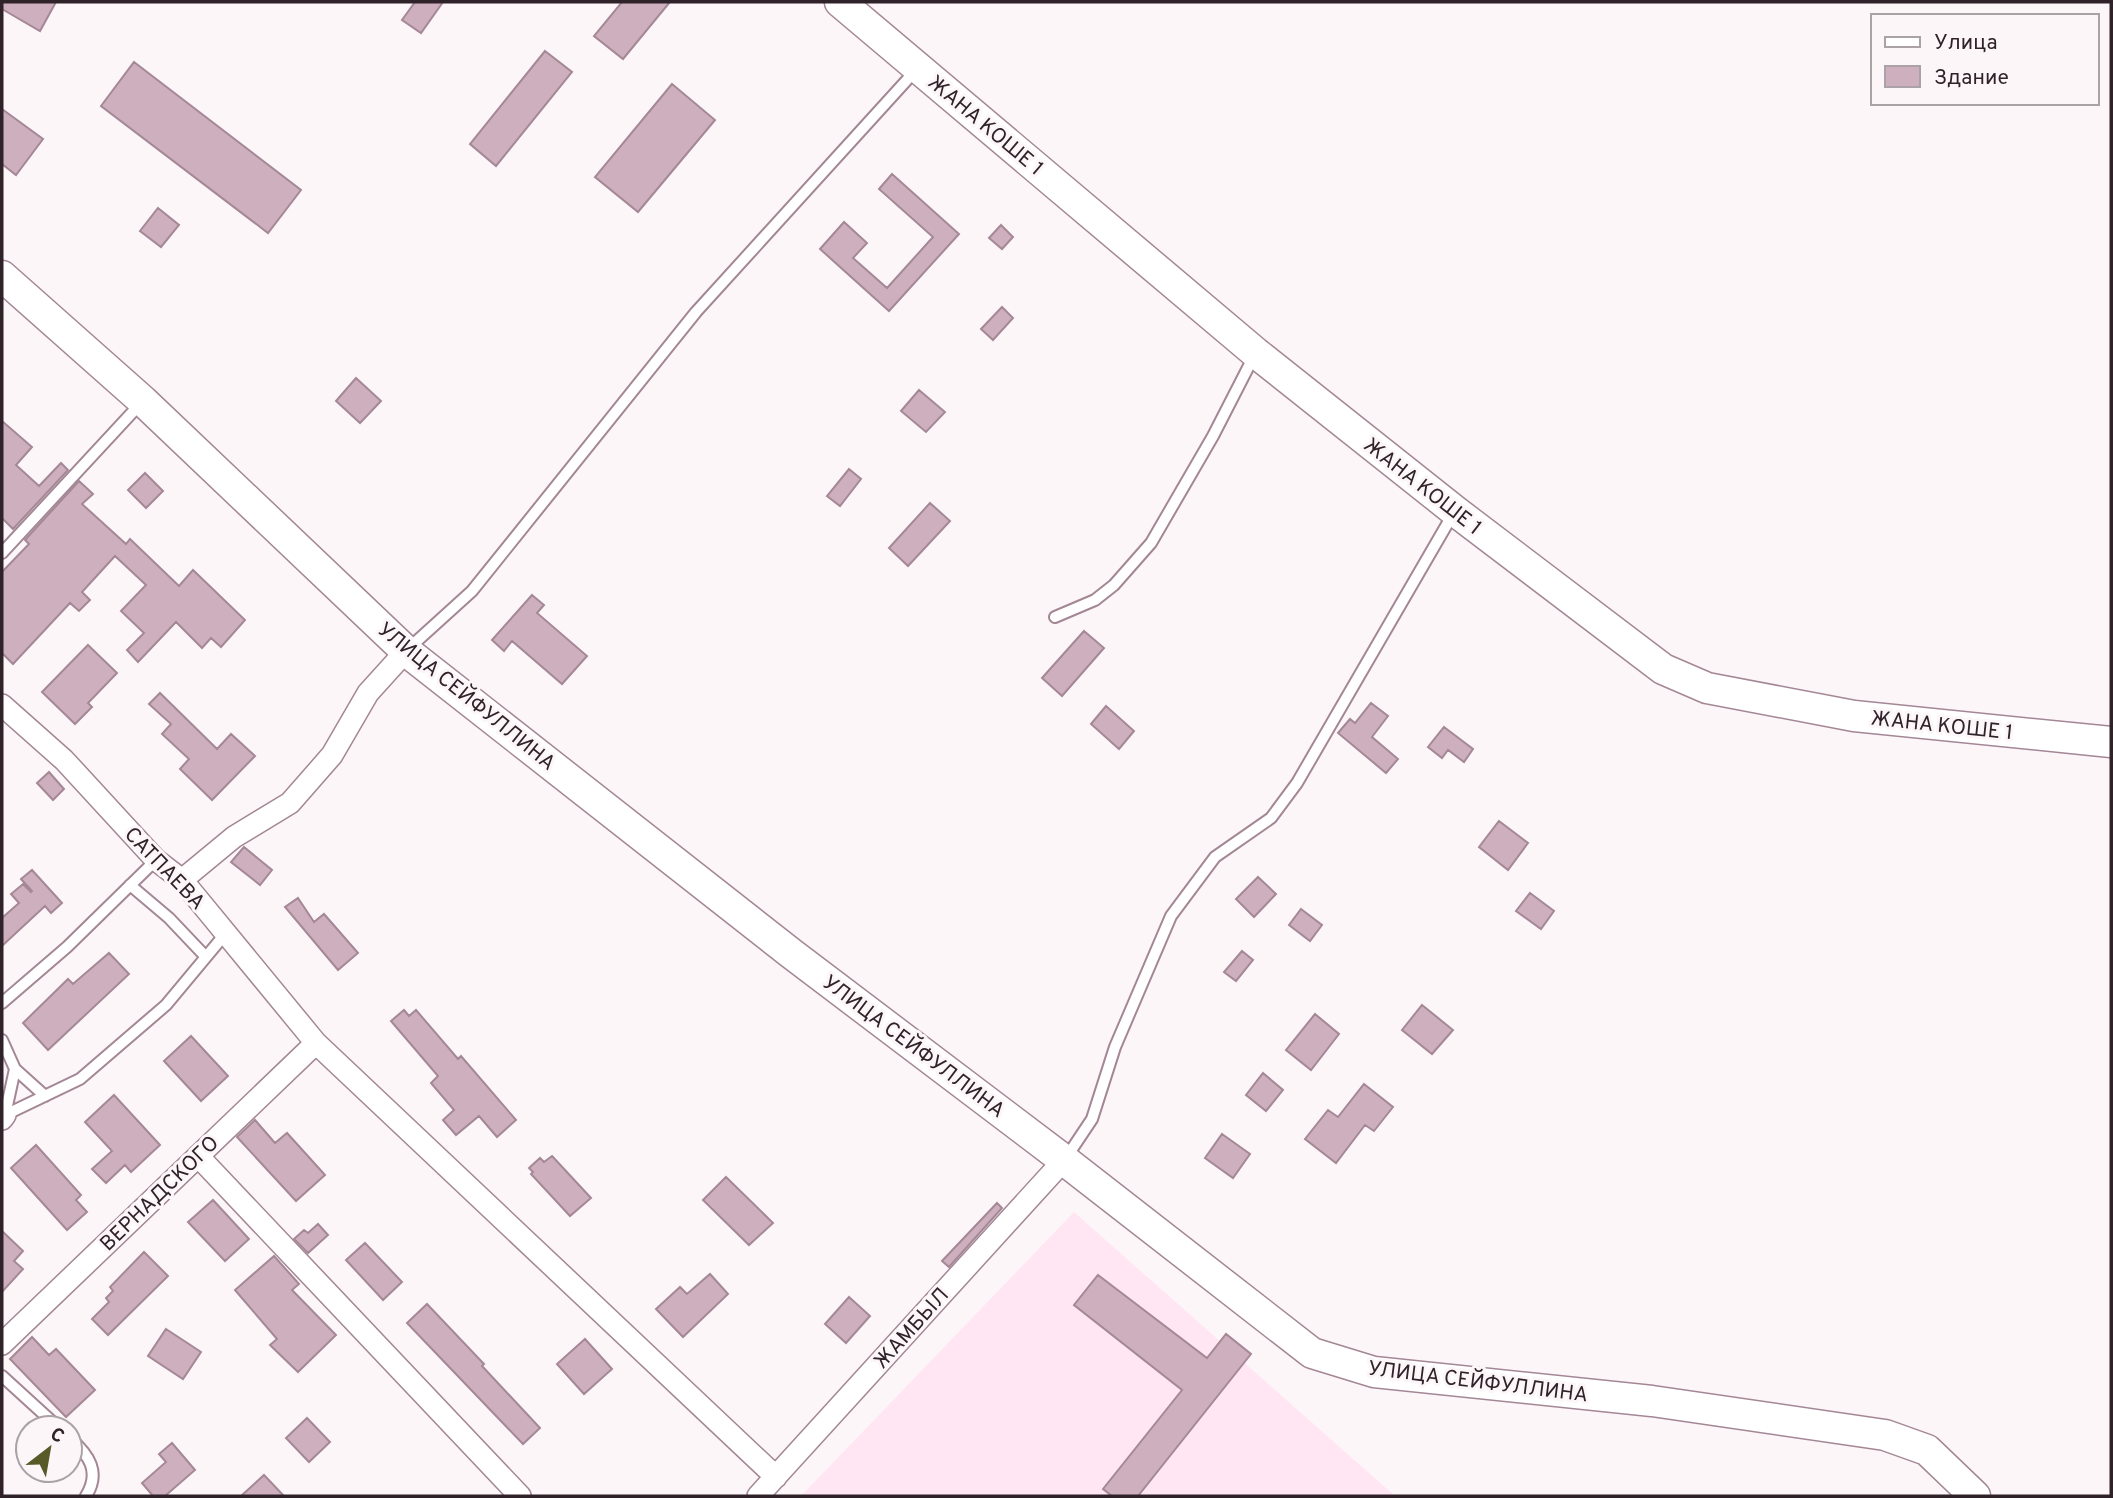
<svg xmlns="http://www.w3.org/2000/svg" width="2113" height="1498" viewBox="0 0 2113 1498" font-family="Overpass,sans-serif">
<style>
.built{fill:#ffe6f2}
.building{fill:#ceafbe;stroke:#a58896;stroke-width:2}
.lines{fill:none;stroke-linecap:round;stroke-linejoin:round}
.lane-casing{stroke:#a48795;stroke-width:14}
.street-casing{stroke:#a48795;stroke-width:24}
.secondary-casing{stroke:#a48795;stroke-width:33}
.lane{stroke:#fff;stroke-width:10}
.street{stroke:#fff;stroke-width:21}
.secondary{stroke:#fff;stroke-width:30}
.labels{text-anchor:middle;stroke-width:6;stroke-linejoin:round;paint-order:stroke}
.street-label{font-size:21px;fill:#2f2329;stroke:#fcf6f9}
</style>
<rect width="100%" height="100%" fill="#fcf6f9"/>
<!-- built -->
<path class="built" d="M1074 1212 1395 1496H801Z"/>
<!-- building -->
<path class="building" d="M2 2H56L40 31 2 9Z
M415 2H443L421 33 402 20Z
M622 2H670L623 59 594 36Z
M545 51 572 72 496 166 470 144Z
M134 62 301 190 268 233 101 106Z
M672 84 715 120 638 212 595 177Z
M2 109 43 139 16 175 2 164Z
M892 174 959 234 889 311 820 249 844 222 867 243 853 258 887 288 933 237 879 189Z
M158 208 179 225 161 247 140 231Z
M1001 225 1013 237 1002 249 989 238Z
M1002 307 1013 318 993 340 981 329Z
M356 378 381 401 360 423 336 401Z
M919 390 945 412 926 432 901 411Z
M2 421 32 447 16 465 39 486 61 463 68 470 13 529 2 518Z
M849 469 861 479 840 506 827 496Z
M145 473 163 491 146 508 128 490Z
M79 481 93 494 82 504 126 544 130 539 179 586 193 570 245 620 221 647 211 638 202 648 176 622 138 662 127 650 144 633 121 611 146 585 115 556 82 592 90 600 79 611 70 603 13 664 2 653V572L29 544 25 540Z
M930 503 950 521 908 566 889 548Z
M532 595 544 605 537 613 587 656 562 684 512 641 504 651 492 640Z
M1084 631 1104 648 1062 696 1042 678Z
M88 645 117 673 88 703 92 707 75 724 42 692Z
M160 693 217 749 231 734 255 756 212 800 180 769 189 759 162 734 171 724 149 704Z
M1371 703 1388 716 1372 737 1398 759 1386 773 1338 733 1350 719 1355 723Z
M1106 706 1134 731 1119 749 1091 724Z
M1444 727 1473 749 1464 762 1448 750 1442 758 1428 747Z
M49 772 64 789 53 800 37 783Z
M1499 821 1528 843 1508 870 1479 847Z
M244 847 272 870 260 885 231 862Z
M32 870 62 903 51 913 45 906 2 946V918L19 903 11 894 23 884 31 892 32 891 21 879Z
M1258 877 1276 894 1254 917 1236 899Z
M1530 893 1554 911 1541 929 1516 911Z
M298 898 314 922 324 914 358 953 338 970 285 907Z
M1301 909 1322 925 1310 941 1289 925Z
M1242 951 1253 960 1236 981 1224 972Z
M109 953 129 974 48 1050 23 1023 68 979 73 984Z
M1422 1005 1453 1030 1432 1054 1402 1030Z
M404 1010 409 1016 416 1010 458 1059 461 1056 516 1120 497 1137 479 1116 456 1135 443 1120 454 1110 431 1083 438 1076 391 1021Z
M1315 1014 1339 1034 1311 1070 1286 1050Z
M191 1036 228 1076 201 1101 164 1061Z
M1263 1073 1283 1090 1266 1111 1246 1095Z
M1364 1084 1393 1107 1374 1131 1365 1125 1336 1163 1305 1139 1328 1110 1338 1117Z
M114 1095 160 1145 131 1172 125 1165 106 1183 92 1169 112 1151 85 1122Z
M255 1120 275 1143 287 1133 325 1175 296 1201 237 1137Z
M1222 1134 1250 1154 1233 1178 1205 1158Z
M36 1145 81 1195 76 1200 87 1212 67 1230 11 1168Z
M552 1156 591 1198 570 1216 531 1174 533 1172 529 1168 540 1158 544 1162Z
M726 1177 773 1223 749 1245 703 1200Z
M213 1200 249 1239 225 1261 188 1222Z
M997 1203 1002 1208 949 1267 942 1261Z
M318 1224 328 1235 308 1253 294 1239 304 1230 308 1233Z
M2 1231 23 1251 14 1261 23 1269 2 1292Z
M365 1243 402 1282 383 1300 346 1260Z
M144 1252 168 1276 108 1335 92 1319 109 1302 106 1298 113 1291 110 1287Z
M274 1256 299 1284 292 1290 336 1335 298 1372 270 1345 277 1339 235 1290Z
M710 1274 728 1294 683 1337 656 1309 680 1287 687 1294Z
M1098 1275 1207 1358 1226 1334 1251 1354 1138 1496H1112L1103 1489 1182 1390 1074 1305Z
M849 1297 870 1316 846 1343 825 1324Z
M427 1304 484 1364 482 1366 540 1428 523 1444 407 1323Z
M166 1329 201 1352 183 1379 148 1356Z
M32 1337 49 1355 56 1349 95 1390 66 1417 10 1359Z
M585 1339 612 1369 584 1394 557 1364Z
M307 1418 330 1442 309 1462 286 1438Z
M172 1443 195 1470 165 1496H153L142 1483 166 1462 159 1454Z
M264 1475 284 1496H241Z"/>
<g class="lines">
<defs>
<path id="lane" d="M2 553 141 403
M1055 617 1095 600 1114 585 1151 543 1213 436 1254 356
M408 649 472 591 696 312 916 70
M130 885 169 918 206 957
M2 1003 67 947 156 860
M2 1040 15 1069 5 1115
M15 1069 45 1096
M5 1115 80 1079 166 1005 226 933
M1066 1158 1092 1119 1115 1047 1171 916 1215 857 1271 818 1297 783 1453 514
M2 1376 59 1428
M70 1438C89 1455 101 1472 86 1496"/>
<path id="street" d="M2 705 64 760 156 860 182 880 316 1043 776 1477
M182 880 234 837 290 803 332 755 368 693 406 651
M2 1119 5 1115
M198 1156 520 1496
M2 1344 316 1043
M758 1496 1064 1160"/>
<path id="secondary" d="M840 2 1256 353 1455 511 1663 669 1707 688 1854 716 2111 742
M2 276 143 401 406 651 792 954 1064 1160 1312 1353 1374 1372 1652 1401 1885 1435 1927 1450 1975 1496"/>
</defs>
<!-- lane casing -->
<use href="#lane" class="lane-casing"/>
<!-- street casing -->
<use href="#street" class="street-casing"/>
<!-- secondary casing -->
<use href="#secondary" class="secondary-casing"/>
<!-- lane -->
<use href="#lane" class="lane"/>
<!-- street -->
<use href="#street" class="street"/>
<!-- secondary -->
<use href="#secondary" class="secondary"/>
</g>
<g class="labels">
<!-- street labels -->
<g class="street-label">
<text transform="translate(986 125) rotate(40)" y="7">ЖАНА КОШЕ 1</text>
<text transform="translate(1423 486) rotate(38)" y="7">ЖАНА КОШЕ 1</text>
<text transform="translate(467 696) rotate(39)" y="7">УЛИЦА СЕЙФУЛЛИНА</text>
<text transform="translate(1942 725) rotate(6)" y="7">ЖАНА КОШЕ 1</text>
<text transform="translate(165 868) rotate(46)" y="7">САТПАЕВА</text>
<text transform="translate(914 1046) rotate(37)" y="7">УЛИЦА СЕЙФУЛЛИНА</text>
<text transform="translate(159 1193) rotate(-44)" y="7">ВЕРНАДСКОГО</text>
<text transform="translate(911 1328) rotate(-48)" y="7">ЖАМБЫЛ</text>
<text transform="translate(1478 1381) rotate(7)" y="7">УЛИЦА СЕЙФУЛЛИНА</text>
</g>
</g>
<!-- border -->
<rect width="2113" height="1498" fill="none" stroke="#2f2329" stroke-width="7"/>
<!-- legend -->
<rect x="1871" y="14" width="228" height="91" fill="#fcf6f9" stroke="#aaa2a6" stroke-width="2"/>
<rect x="1885" y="37" width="35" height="10" fill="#ffffff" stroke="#aaa2a6" stroke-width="2"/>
<text x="1934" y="49" font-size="21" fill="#2f2329">Улица</text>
<rect x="1885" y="66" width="35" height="21" fill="#ceafbe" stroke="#aaa2a6" stroke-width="2"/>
<text x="1934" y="84" font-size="21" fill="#2f2329">Здание</text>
<!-- north arrow -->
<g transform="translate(49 1449) rotate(31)"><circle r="33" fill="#fcf6f9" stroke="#aaa2a6" stroke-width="2"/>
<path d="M0-5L12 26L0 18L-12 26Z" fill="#585a28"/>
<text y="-10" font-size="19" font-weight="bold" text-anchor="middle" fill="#2f2329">С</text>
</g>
</svg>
